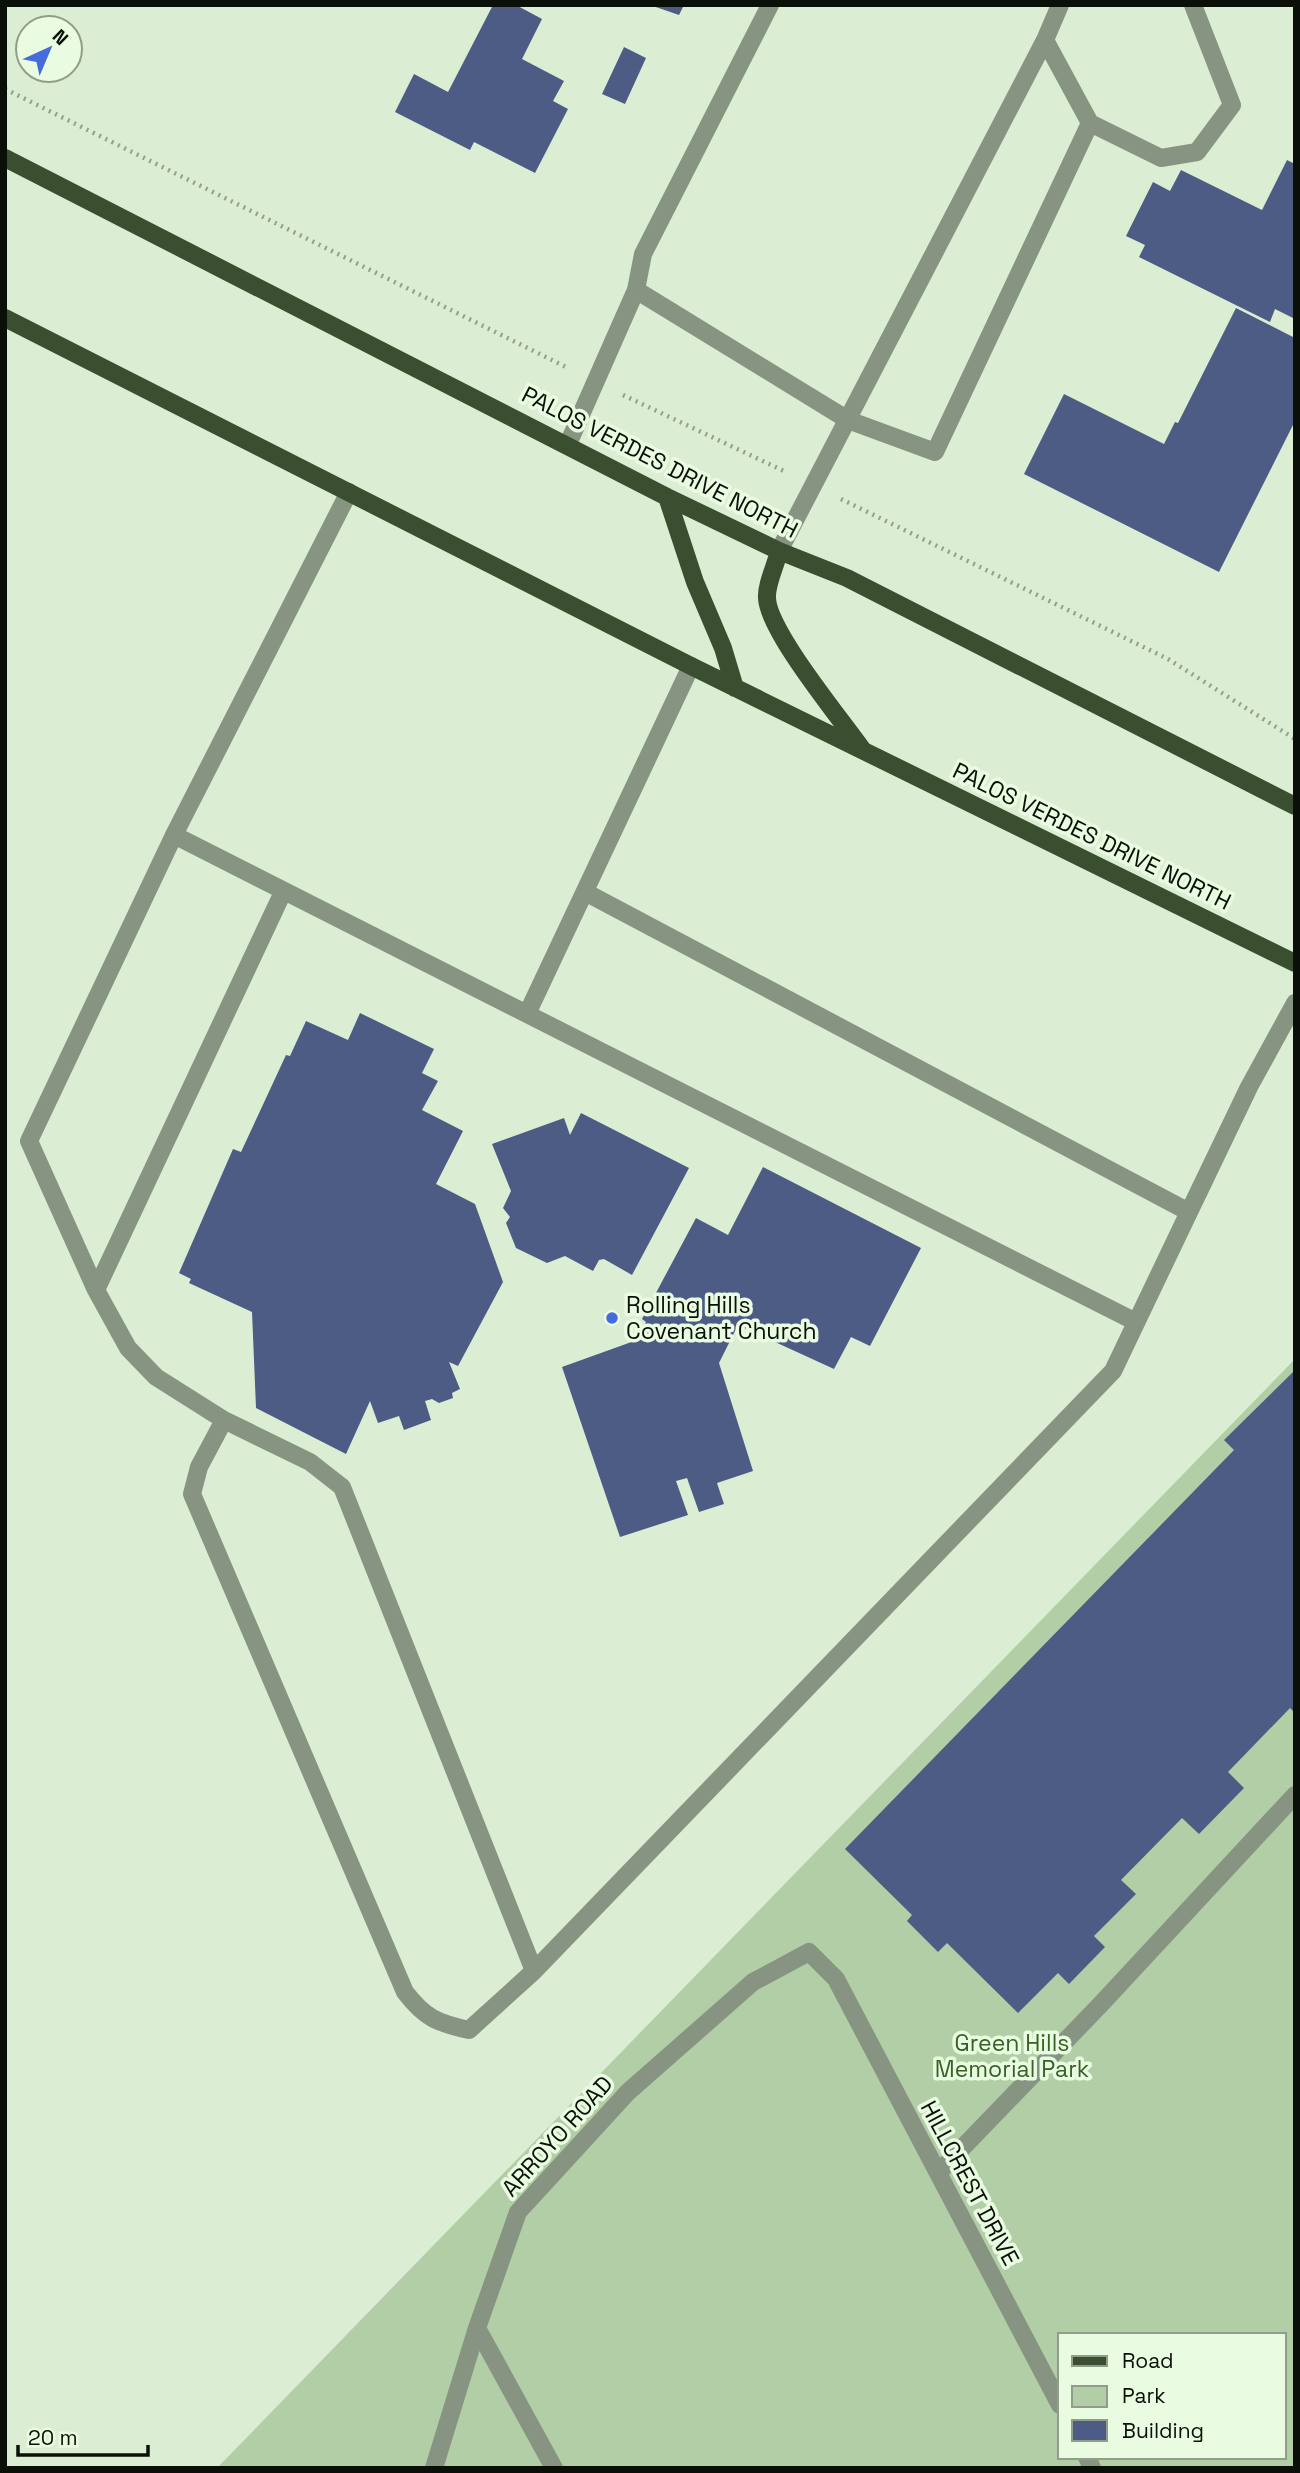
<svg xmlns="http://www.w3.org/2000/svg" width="1300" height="2473" viewBox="0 0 1300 2473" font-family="'Space Grotesk',sans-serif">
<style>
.green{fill:#b1cea6;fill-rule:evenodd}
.building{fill:#4c5c84}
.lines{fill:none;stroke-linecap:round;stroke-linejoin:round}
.path{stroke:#92a08d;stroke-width:4.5;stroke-dasharray:2 5;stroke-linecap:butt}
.lane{stroke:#879481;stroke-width:18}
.primary{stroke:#394f30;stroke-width:18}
.poi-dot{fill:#456bdd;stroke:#e9fbe1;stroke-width:2.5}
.labels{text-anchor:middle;stroke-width:7;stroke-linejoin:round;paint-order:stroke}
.street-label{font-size:23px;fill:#0a1008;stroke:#e9fbe1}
.poi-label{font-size:23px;fill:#0a1008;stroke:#e9fbe1;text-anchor:start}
.park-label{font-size:23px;fill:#396027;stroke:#e9fbe1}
</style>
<rect width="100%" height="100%" fill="#dbeed4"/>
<!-- green -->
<path class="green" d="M1295 1359V2468H217ZM1060 2335H1284V2457H1060Z"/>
<!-- building -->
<path class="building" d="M493 5H516L542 19 522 59 564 81 553 101 568 109 535 173 474 142 470 150 395 112 414 74 448 92Z
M650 5H684L679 15Z
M624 47 646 58 625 104 602 94Z
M1287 160 1295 164V319L1275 309 1270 322 1139 257 1145 245 1126 236 1153 182 1170 191 1181 170 1262 210Z
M1236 308 1295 338V421L1219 572 1024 474 1064 394 1164 444 1175 422 1178 423Z
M360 1013 434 1049 422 1073 438 1081 422 1110 463 1131 436 1184 475 1204 503 1282 458 1366 449 1362 460 1389 452 1393 453 1398 439 1403 432 1399 425 1401 431 1420 404 1430 399 1416 378 1423 370 1401 346 1454 256 1408 252 1312 189 1283 191 1279 179 1273 233 1149 241 1152 286 1055 290 1056 306 1021 348 1040Z
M581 1113 689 1168 632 1275 604 1259 599 1260 593 1271 565 1256 547 1263 516 1248 506 1223 510 1217 503 1208 511 1191 492 1144 564 1118 570 1135Z
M763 1167 921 1248 870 1346 851 1337 834 1369 738 1325 719 1363 753 1471 717 1483 724 1504 699 1512 687 1478 676 1481 688 1515 620 1537 562 1367 637 1340 646 1322 642 1319 696 1218 728 1235Z
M1295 1370V1713L1290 1708 1228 1772 1244 1788 1199 1834 1182 1818 1121 1880 1136 1894 1094 1936 1105 1947 1069 1984 1058 1973 1018 2013 947 1943 938 1952 907 1921 912 1915 845 1849 1234 1450 1224 1440Z"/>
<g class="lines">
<!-- path -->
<path class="path" d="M5 89 568 368
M623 395 786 472
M841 499 1168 659 1295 739"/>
<!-- lane -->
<path class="lane" d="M1060 5 1045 40 1090 123 1161 158 1197 152 1232 105 1193 5
M636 290 643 254 770 5
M568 444 636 290 848 420 935 452 1090 123
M349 492 174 835 527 1014 691 666
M779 551 1045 40
M283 892 96 1290 128 1348 156 1377 224 1420 310 1462 342 1487 534 1971 1113 1371 1189 1212
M585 892 1189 1212 1249 1087 1295 1003
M527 1014 1136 1322
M96 1290 29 1141 174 835
M224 1420 199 1467 192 1494 405 1992C425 2018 437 2023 469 2030L534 1971
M940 2171 1101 2004 1295 1795
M477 2328 554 2468
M1087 2457 1092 2468
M434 2468 477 2328 518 2212 628 2092 753 1982 809 1952 836 1979 1060 2405"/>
<!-- primary -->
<path class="primary" d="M5 158 667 497 779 551 847 578 1295 806
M5 318 691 666 1295 963
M667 497 695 582 723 648 735 688
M779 551C776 565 766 584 767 598 768 631 841 719 862 749"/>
</g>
<!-- markers -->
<circle class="poi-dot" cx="612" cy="1318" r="7"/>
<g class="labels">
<!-- street labels -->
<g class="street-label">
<text transform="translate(660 462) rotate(27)" y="8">PALOS VERDES DRIVE NORTH</text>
<text transform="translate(1092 836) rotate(26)" y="8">PALOS VERDES DRIVE NORTH</text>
<text transform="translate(557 2136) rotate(-48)" y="8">ARROYO ROAD</text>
<text transform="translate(970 2183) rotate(62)" y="8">HILLCREST DRIVE</text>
</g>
<!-- poi labels -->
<g class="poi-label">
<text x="626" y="1313">Rolling Hills<tspan x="626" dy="26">Covenant Church</tspan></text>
</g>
<!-- park labels -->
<g class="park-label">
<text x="1012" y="2051">Green Hills<tspan x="1012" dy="26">Memorial Park</tspan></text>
</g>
</g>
<!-- border -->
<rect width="1300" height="2473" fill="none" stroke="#0a1008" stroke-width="14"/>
<!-- legend -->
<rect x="1058" y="2333" width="228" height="126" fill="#e9fbe1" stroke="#909d8a" stroke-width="2"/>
<rect x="1072" y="2356" width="35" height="10" fill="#394f30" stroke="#909d8a" stroke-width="2"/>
<text x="1122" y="2368" font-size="21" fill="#0a1008">Road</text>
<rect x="1072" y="2386" width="35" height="21" fill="#b1cea6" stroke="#909d8a" stroke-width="2"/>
<text x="1122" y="2403" font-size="21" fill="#0a1008">Park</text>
<rect x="1072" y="2420" width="35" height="21" fill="#4c5c84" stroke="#909d8a" stroke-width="2"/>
<text x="1122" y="2438" font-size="21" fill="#0a1008">Building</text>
<!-- north arrow -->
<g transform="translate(49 49) rotate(44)"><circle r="33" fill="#e9fbe1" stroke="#909d8a" stroke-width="2"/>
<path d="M0-5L12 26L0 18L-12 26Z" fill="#456bdd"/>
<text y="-10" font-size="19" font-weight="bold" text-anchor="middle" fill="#0a1008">N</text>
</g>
<!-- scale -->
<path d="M18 2445v10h130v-10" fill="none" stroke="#0a1008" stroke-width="3.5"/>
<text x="28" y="2445" font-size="21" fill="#0a1008" stroke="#e9fbe1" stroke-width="5" paint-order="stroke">20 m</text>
</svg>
